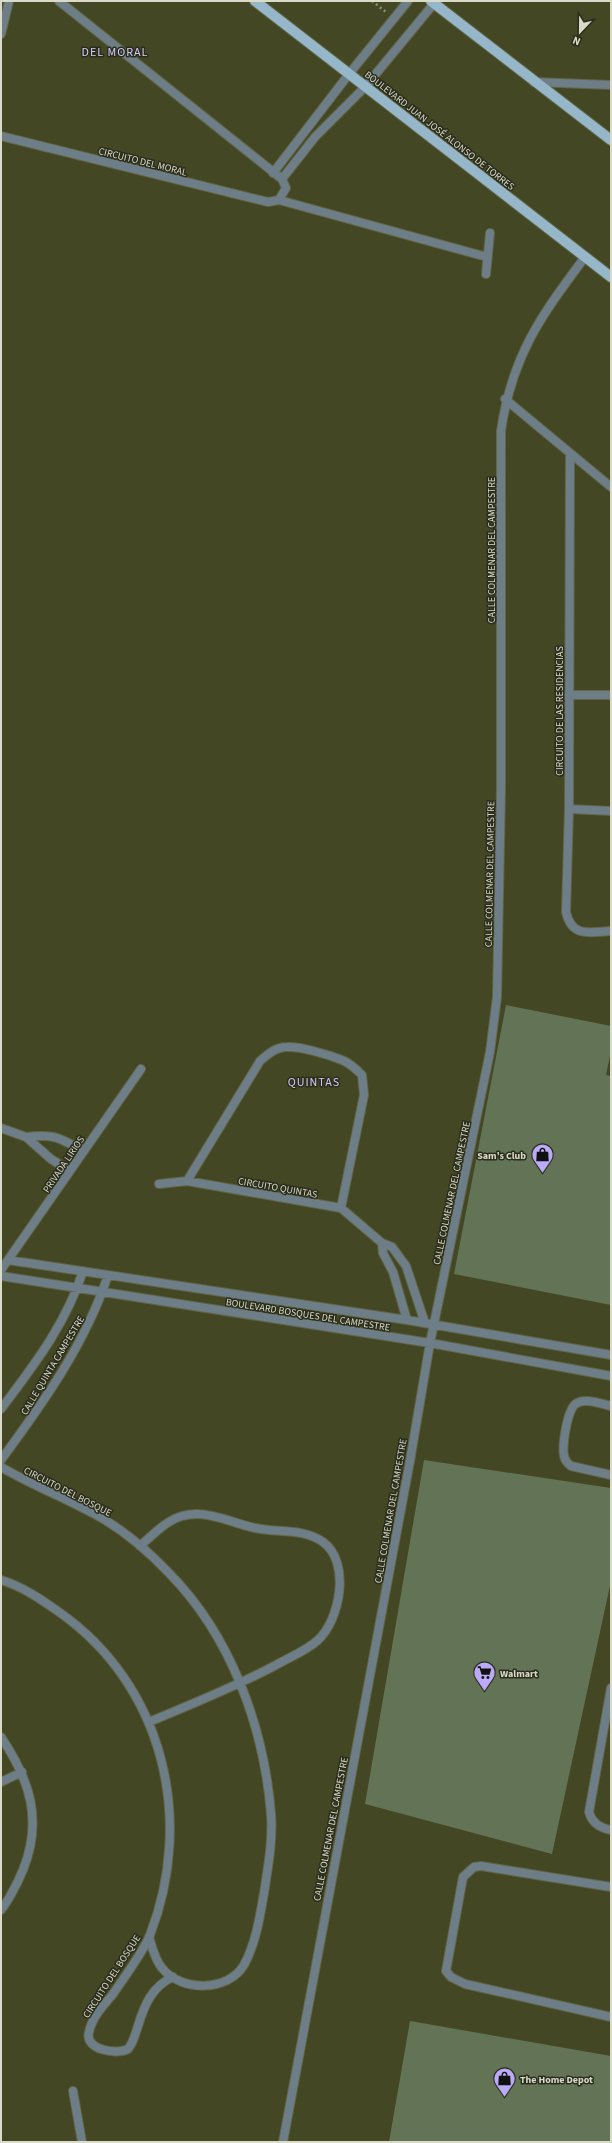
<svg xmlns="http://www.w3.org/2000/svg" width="612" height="2143" viewBox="0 0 612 2143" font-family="'Source Sans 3',sans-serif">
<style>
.building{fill:#627455}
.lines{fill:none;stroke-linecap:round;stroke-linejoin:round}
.service-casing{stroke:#626545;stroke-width:10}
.minor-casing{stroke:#626545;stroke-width:10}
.tertiary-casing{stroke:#626545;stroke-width:10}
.primary-casing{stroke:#626545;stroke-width:12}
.path{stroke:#8d8f74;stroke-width:2.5;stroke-dasharray:2 3;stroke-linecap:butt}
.service{stroke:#6e7e88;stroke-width:8}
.minor{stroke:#6e7e88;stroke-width:8}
.tertiary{stroke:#6e7e88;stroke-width:8}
.primary{stroke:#96b7ca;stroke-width:10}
.labels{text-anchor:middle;stroke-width:3;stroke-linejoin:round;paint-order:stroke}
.street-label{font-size:10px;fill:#d9dbc8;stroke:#2a2c1c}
.poi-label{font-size:10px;font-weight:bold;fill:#d9dbc8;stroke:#2a2c1c;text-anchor:start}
.quarter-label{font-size:12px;letter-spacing:1px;fill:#d5cdf9;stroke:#2a2c1c}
</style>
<rect width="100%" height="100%" fill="#444724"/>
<!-- building -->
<path class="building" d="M506 1005 611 1026V1051L606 1075 611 1076V1305L454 1274Z
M424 1460 611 1488V1581L552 1854 365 1804Z
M410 2021 611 2056V2142H389Z"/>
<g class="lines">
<defs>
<path id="service" d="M611 1406C601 1404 587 1398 577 1403 567 1408 562 1446 564 1456 565 1461 567 1463 571 1466L611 1475
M611 1688 589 1812C592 1823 600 1828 611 1830
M611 1887 481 1866 474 1867 463 1877 446 1971 451 1977 465 1984 611 2017
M73 2091 82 2142"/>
<path id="minor" d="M59 1 282 179 286 188 279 200
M1 34 9 1
M1 136 268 202 279 200 487 257
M273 173 349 74
M282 179 315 137 365 87
M486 274 490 233
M505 399 611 487
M570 454 569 809 566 912C572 938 589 932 611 931
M568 695H611
M569 809 611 811
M1 1128 26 1137 51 1159 70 1171
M26 1137C54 1134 59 1137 83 1151
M187 1181 260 1061C268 1054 276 1047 287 1047 300 1046 329 1055 342 1060 350 1063 356 1069 362 1075L364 1095 341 1208
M159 1184 187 1181 341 1208 382 1243 392 1247 406 1266 425 1323
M382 1243 383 1253 393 1272 407 1320
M8 1260 407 1320 611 1355
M1 1270 141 1069
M1 1276 430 1343 611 1376
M1 1409C34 1365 66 1324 83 1271
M1 1460C43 1403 86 1343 108 1275
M1 1467C35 1487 71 1500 105 1520 128 1534 150 1553 169 1573 231 1636 264 1727 271 1814 273 1840 268 1867 264 1893 260 1916 256 1943 244 1965 228 1992 181 1992 162 1968 155 1960 152 1947 149 1937
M140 1546C153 1535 165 1521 182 1516 186 1515 192 1514 197 1514 216 1514 236 1524 255 1528 277 1533 304 1528 323 1542 351 1562 340 1620 318 1640 306 1651 290 1657 276 1665 235 1687 192 1704 149 1722
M1 1580C22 1586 42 1600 59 1612 163 1685 195 1818 150 1935 144 1951 123 1979 113 1994 104 2005 92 2017 89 2032 84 2050 117 2055 128 2049 134 2042 135 2034 138 2026 144 2006 152 1986 173 1977
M1 1737C30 1780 43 1820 23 1870 17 1884 11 1897 1 1910
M1 1782 22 1772
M283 2142 410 1461 430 1343 490 1052 497 997 501 789V431C512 355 541 316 585 257"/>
<path id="tertiary" d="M349 74 408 1
M534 82 611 85
M365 87 436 1"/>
<path id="primary" d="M255 1 611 277
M431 1 611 140"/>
</defs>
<!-- service casing -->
<use href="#service" class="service-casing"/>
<!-- minor casing -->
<use href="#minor" class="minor-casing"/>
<!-- tertiary casing -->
<use href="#tertiary" class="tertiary-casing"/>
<!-- primary casing -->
<use href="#primary" class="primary-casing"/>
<!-- path -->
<path class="path" d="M372 1 386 12"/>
<!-- service -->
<use href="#service" class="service"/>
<!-- minor -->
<use href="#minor" class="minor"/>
<!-- tertiary -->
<use href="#tertiary" class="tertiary"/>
<!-- primary -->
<use href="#primary" class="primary"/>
</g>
<!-- icons -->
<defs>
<symbol id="shop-pin" viewBox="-11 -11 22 30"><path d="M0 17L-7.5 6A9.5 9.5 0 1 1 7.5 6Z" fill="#baaaf7" stroke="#2a2c1c"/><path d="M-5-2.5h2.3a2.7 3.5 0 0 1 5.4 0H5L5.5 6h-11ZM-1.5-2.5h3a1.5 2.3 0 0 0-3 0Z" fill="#111"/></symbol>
<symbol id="supermarket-pin" viewBox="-11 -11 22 30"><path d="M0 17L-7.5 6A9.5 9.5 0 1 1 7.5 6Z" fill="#baaaf7" stroke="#2a2c1c"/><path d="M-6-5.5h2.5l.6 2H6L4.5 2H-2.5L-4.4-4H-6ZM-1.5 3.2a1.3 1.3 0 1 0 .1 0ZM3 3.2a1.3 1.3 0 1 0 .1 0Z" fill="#111"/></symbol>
</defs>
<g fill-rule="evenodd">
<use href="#shop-pin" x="530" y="1142" width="25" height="34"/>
<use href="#supermarket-pin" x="472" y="1660" width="25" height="34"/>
<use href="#shop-pin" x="492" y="2066" width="25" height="34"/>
</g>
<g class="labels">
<!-- street labels -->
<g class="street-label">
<text transform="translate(440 130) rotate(38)" y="4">BOULEVARD JUAN JOSÉ ALONSO DE TORRES</text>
<text transform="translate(143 161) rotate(14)" y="4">CIRCUITO DEL MORAL</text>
<text transform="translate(491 550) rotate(-90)" y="4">CALLE COLMENAR DEL CAMPESTRE</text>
<text transform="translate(559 711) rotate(-90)" y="4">CIRCUITO DE LAS RESIDENCIAS</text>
<text transform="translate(489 874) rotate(-89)" y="4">CALLE COLMENAR DEL CAMPESTRE</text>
<text transform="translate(63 1164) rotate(-56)" y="4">PRIVADA LIRIOS</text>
<text transform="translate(278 1187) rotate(10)" y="4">CIRCUITO QUINTAS</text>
<text transform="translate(451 1193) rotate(-78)" y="4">CALLE COLMENAR DEL CAMPESTRE</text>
<text transform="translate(308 1314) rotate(9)" y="4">BOULEVARD BOSQUES DEL CAMPESTRE</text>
<text transform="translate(52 1365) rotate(-59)" y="4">CALLE QUINTA CAMPESTRE</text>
<text transform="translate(68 1491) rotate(27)" y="4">CIRCUITO DEL BOSQUE</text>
<text transform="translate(390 1511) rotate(-80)" y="4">CALLE COLMENAR DEL CAMPESTRE</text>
<text transform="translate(330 1829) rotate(-79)" y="4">CALLE COLMENAR DEL CAMPESTRE</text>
<text transform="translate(111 1976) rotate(-57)" y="4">CIRCUITO DEL BOSQUE</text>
</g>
<!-- poi labels -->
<g class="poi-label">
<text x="526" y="1159" text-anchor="end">Sam's Club</text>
<text x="500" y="1677">Walmart</text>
<text x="520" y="2083">The Home Depot</text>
</g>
<!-- quarter labels -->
<g class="quarter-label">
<text x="115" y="56">DEL MORAL</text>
<text x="314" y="1086">QUINTAS</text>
</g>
</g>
<!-- border -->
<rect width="612" height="2143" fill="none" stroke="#d9dbc8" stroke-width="4"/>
<!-- north arrow -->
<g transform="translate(580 32) rotate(202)" stroke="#2a2c1c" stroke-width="3" paint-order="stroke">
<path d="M0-3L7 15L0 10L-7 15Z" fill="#d9dbc8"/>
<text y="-6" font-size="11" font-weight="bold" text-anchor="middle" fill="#d9dbc8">N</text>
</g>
</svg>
